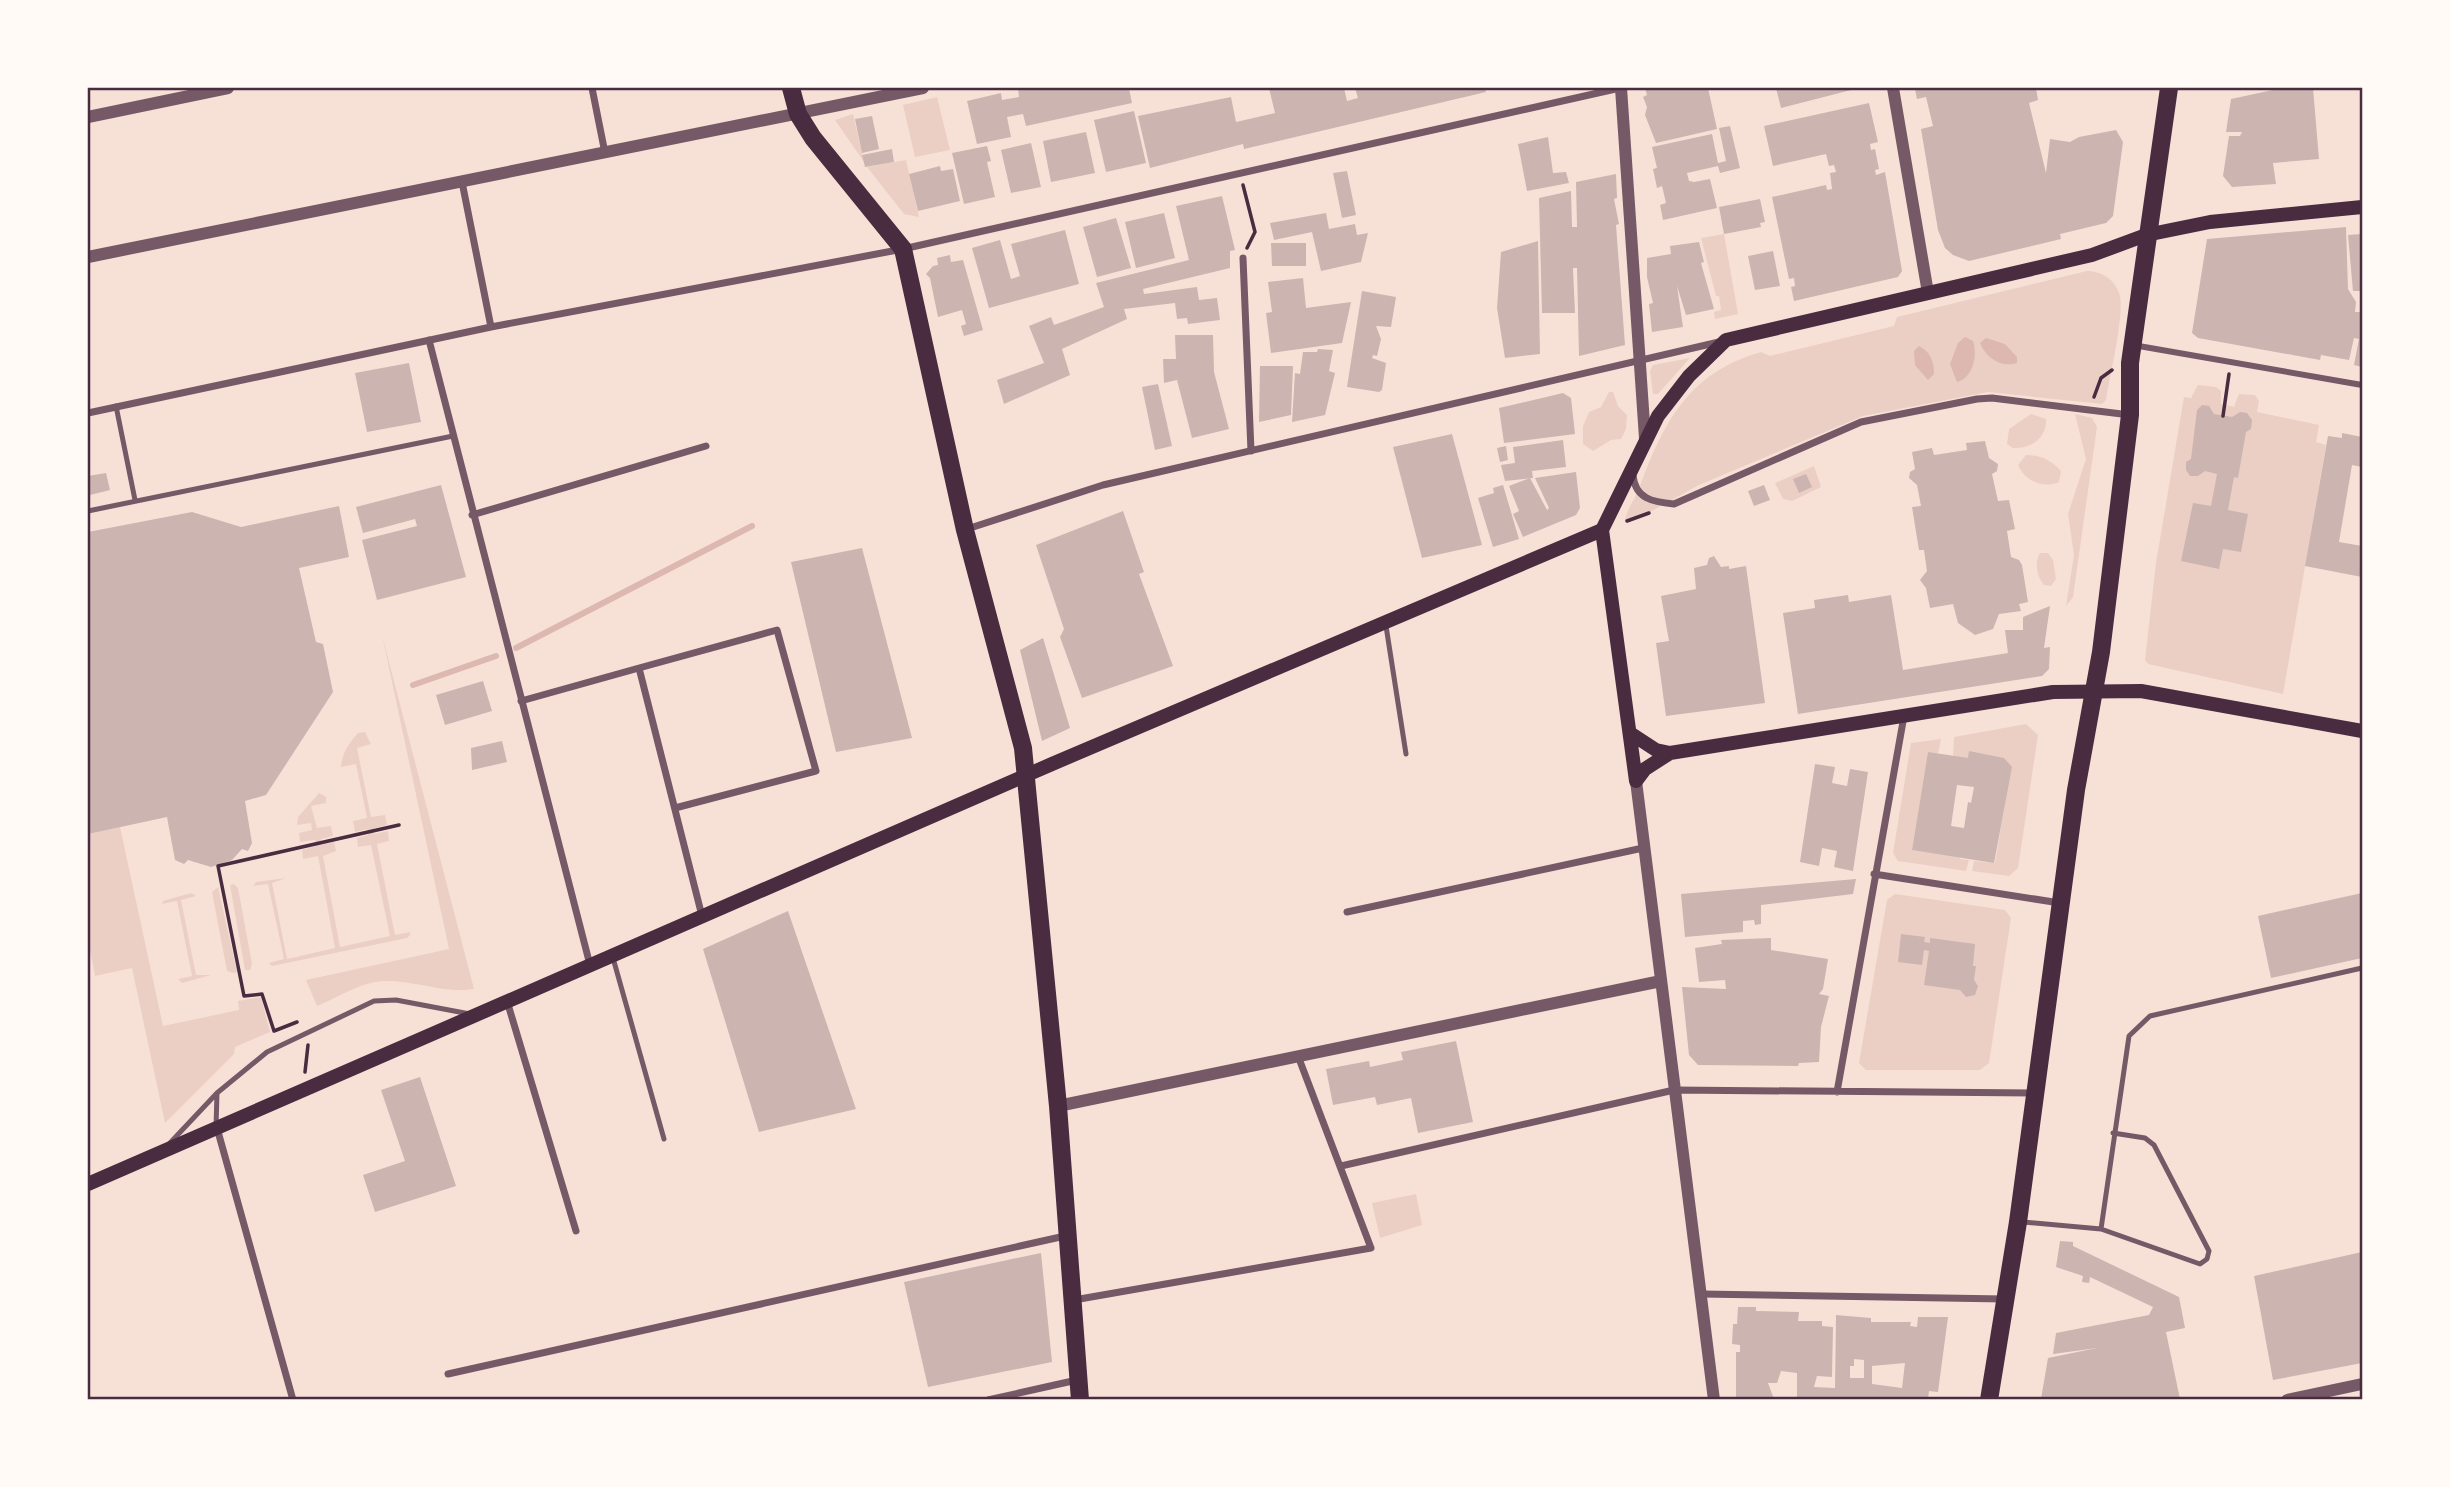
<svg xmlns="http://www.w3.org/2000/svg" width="2450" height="1487" viewBox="0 0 2450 1487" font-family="Georgia,serif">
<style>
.green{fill:#ebcfc5}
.water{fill:#dcb8b0}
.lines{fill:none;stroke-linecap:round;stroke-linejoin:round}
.stream{stroke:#dcb8b0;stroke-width:6}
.building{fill:#ccb4b1;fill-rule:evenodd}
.path{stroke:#4a2c40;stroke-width:3.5}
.service{stroke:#755966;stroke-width:5}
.pedestrian{stroke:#755966;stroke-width:6}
.minor{stroke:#755966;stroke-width:7}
.tertiary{stroke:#755966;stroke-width:12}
.secondary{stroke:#4a2c40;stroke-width:14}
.primary{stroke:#4a2c40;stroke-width:18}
.neatline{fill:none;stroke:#4a2c40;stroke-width:2.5}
</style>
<rect width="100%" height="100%" fill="#f7e1d7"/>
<!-- green -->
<path class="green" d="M937 97 950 150 915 157 903 105Z
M853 114 864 162 835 120Z
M906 160 919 217 904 214 867 167Z
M1724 234 1738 314 1715 319 1714 312 1721 310 1719 296H1716L1701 238Z
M2087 271C2102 271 2116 280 2120 296 2124 318 2110 375 2106 400L2102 404 1988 392 1863 416 1699 485 1648 513 1625 520C1627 508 1636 498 1640 486 1664 421 1690 372 1761 352L1770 356 1894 326 1897 317Z
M1690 358 1658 394H1653L1650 371 1653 365Z
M2198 385 2216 387 2221 391V404L2234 407 2239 394 2255 395 2259 401 2257 412 2319 425 2316 442 2326 445 2283 694 2148 664 2145 660 2156 563 2184 397 2191 398Z
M1609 392H1613L1618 406 1627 415 1626 429 1621 439 1611 440 1593 451 1583 444V426L1589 412 1601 407Z
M2031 414 2046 419C2047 438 2031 449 2013 448L2007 444 2009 429Z
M2075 414 2092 418 2097 427 2073 597 2066 606 2074 555 2068 514 2086 459Z
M2026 455C2041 455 2051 460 2061 471L2059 482C2043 489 2025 481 2018 465Z
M1814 466 1821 487 1792 501 1783 499 1775 483Z
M2040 553H2048L2053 560 2056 579 2051 586 2044 585C2037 577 2034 563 2040 553Z
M382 635 474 989C445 994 418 981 388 981 364 980 339 997 317 1006L306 980 449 949Z
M2026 724 2038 735 2018 868 2009 876 1972 871 1974 861 1995 863 2011 767 1953 756 1954 737Z
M365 732 371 744 357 748 371 817 385 815 387 825 375 828 374 834 388 831 389 841 377 844 395 935 410 932V935L407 938 272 966 269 963 284 959 268 884 253 886 256 882 286 878 272 883 287 959 335 948 318 856 303 859 302 850 316 846 315 840 300 842 299 833 312 830 311 823 297 825 298 817 319 793 326 797V803L311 806 317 828 331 826 333 836 321 839V845L334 842 336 851 323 856 340 947 390 936 371 845 358 847 357 838 368 835 367 829 355 832 353 821 367 818 356 764 341 767C342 753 349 743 358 733Z
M1941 739 1938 754 1928 753 1912 850 1960 856V859L1969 860 1966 871 1898 861 1893 853 1911 743Z
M120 827 163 1026 239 1010 238 1001 261 997 270 1032 235 1047 234 1054 165 1123 132 968 95 976 88 939V834Z
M234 884 238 888 252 964 250 970H245L230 885Z
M218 887 237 972 233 973 227 971 212 892Z
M191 893 196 896 181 900 196 975H211L182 983 178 979 192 976 177 901 162 904 163 901Z
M1895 894 2005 910 2011 918 1989 1063 1980 1070H1866L1859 1063 1887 900Z
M1416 1194 1422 1225 1380 1238 1372 1203Z"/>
<!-- water -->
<path class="water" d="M1965 337 1973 341C1978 355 1973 378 1957 382L1950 364 1958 343Z
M1986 338 2005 344 2017 357V363C2001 368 1986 358 1980 343Z
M1919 346C1931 352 1934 362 1934 374L1928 380 1915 365 1914 351Z"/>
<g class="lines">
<!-- stream -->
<path class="stream" d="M516 648 752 526
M413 685 496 656"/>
</g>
<!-- building -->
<path class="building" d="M1027 88H1129L1132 103 1026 126 1023 114 1007 117 1011 137 977 144 967 101 1001 93 1002 100 1019 97 1018 89Z
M1269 88H1344L1347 101 1358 98 1355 88H1485L1486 92 1244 149 1243 144 1150 168 1138 116 1231 97 1236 122 1275 113Z
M1645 88H1708L1717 129 1656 143 1645 115 1647 107 1643 97 1647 95Z
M1776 88H1859L1781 108Z
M1921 88H2036L2038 100 2029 103 2046 173 2050 139 2070 142 2079 137 2116 130 2123 142 2113 216 2106 223 2060 234 2061 239 1969 261 1953 255 1945 248 1938 230 1921 129 1933 126 1926 97 1917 99 1915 89Z
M2282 88H2313L2319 159 2273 163 2276 184 2232 187 2223 176 2229 136H2240L2242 132H2226L2231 99Z
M1869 103 1878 142 1870 144 1871 150 1875 149 1879 169 1875 170 1876 175 1885 172 1902 271 1898 277 1794 301 1791 287 1795 286 1794 278 1789 279 1772 197 1826 185 1827 190 1832 189 1830 173 1836 172 1834 165 1829 166 1826 154 1773 166 1764 126Z
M1134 111 1146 163 1106 172 1094 120Z
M872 116 879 149 862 153 855 119Z
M1730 126 1740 168 1720 173 1718 166 1687 173 1689 181 1694 182 1710 179 1717 208 1663 220 1660 205 1666 203 1662 186 1657 188 1653 169 1657 168 1652 147 1712 134 1718 163 1726 161 1719 128Z
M1086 132 1095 173 1051 182 1043 141Z
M1548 137 1553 173 1566 172 1569 183 1527 191 1518 144Z
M1031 143 1041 187 1011 193 1001 150Z
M987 146 991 161 987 162 995 197 964 204 952 153Z
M892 149 894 162 865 167 862 155Z
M940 166 941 171 953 169 960 201 918 211 909 174Z
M1347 171 1356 215 1342 218 1333 173Z
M1616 174 1617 198 1614 199 1619 224 1616 225 1625 345 1579 356 1577 268H1573L1575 313H1542L1539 198 1571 191 1572 227H1577L1576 182Z
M1222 196 1235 250 1230 251V268L1143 289 1144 294 1197 287 1199 300 1217 298 1220 320 1188 324 1187 318 1177 319 1175 303 1124 309 1127 319 1062 349 1070 375 1004 404 997 380 1044 363 1029 326 1051 317 1054 325 1104 307 1096 283 1189 260 1176 206Z
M1760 199 1765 222 1760 223 1761 227 1724 234 1719 207Z
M1164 213 1175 258 1136 268 1125 222Z
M1326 213 1329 229 1355 224 1357 235 1368 233 1361 262 1321 271 1312 232 1274 240 1270 223Z
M1116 218 1131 268 1097 277 1083 227Z
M2346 227 2348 289 2356 302 2355 312H2362V367L2354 365 2359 339 2354 338 2349 360 2321 355 2320 360 2198 338 2192 333 2207 239Z
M1065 230 1079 284 989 308 972 248 1000 240 1011 279 1020 276 1011 244Z
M2362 234V291H2353L2348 235Z
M1538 241 1540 354 1505 358 1497 308 1501 252Z
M1699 242 1704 262 1701 263 1714 309 1686 315 1677 286 1683 327 1652 332 1649 304 1653 303 1647 277V258L1671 254 1670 246Z
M1271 243H1306V266H1272Z
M1773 251 1780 286 1755 290 1748 256Z
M950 255 951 262 963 260 983 330 964 336 961 326 966 324 962 310 938 317 930 278 926 274 933 266 938 265 937 258Z
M1303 278 1306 308 1351 302 1342 343 1271 353 1266 313 1272 312 1268 282Z
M1362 291 1396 297 1391 327 1376 326 1381 339 1377 356 1373 355 1372 358 1386 363 1382 390 1379 392 1347 387Z
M1175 335H1213L1214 372 1229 429 1192 438 1177 380 1164 383 1163 359H1176Z
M1318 349 1333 350 1329 371 1335 373 1325 415 1292 422 1295 373 1300 374 1303 352H1317Z
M409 363 421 422 367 432 355 373Z
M1260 366H1293L1291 415 1259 422Z
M1158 384 1172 446 1155 450 1142 387Z
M1563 393 1571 398 1575 434 1504 443 1499 408Z
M2202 405 2209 406 2214 414 2232 417 2240 412 2247 413 2252 420 2251 429 2246 432 2238 478 2234 477 2228 510 2248 514 2241 552 2223 549 2219 569 2181 561 2193 503 2211 506 2217 474 2205 471 2198 476H2190L2186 470V462L2191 459 2197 410Z
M2342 433 2362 437V467L2352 465 2339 542 2362 546V577L2305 566 2328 436 2342 438Z
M1452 434 1482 545 1422 558 1393 447Z
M1563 440 1566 467 1532 471 1533 478 1505 481 1501 465 1515 463 1513 447Z
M1985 441 1989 458 1998 464 1997 471 1992 474 1998 501 2009 500 2015 529 2007 531 2011 557 2019 560 2022 565 2028 602 2019 604 2021 611 1999 614 1993 629 1975 635 1958 623 1953 604 1930 608 1926 588 1920 580 1927 571 1924 550H1919L1912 507 1921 506 1917 485 1909 478 1910 472 1915 469 1912 452 1932 448 1934 455 1967 450 1966 443Z
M1506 446 1508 460 1500 462 1497 448Z
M1576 472 1580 508 1576 515 1523 537 1513 514 1519 511 1509 486 1530 478 1547 510 1549 508 1535 478Z
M106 473 110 490 90 495 88 476Z
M1806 474 1812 487 1799 493 1793 479Z
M441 485 466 577 377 600 362 540 417 526 415 519 363 533 356 507Z
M1503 485 1519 539 1493 547 1478 498 1494 493 1493 488Z
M1764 485 1770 500 1754 506 1748 491Z
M339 506 349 557 299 568 316 642 323 644 333 692 266 795 245 801 252 843 248 851 242 849 232 860 211 867 188 860 184 864 175 860 167 817 88 834V532L192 512 241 527Z
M1123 511 1144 572 1139 574 1173 666 1082 698 1060 637 1064 629 1036 545Z
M862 548 912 738 836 752 791 562Z
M1714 556 1721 567 1729 566V569L1746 566 1765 703 1666 716 1656 643 1669 641 1661 596 1696 589 1694 568 1707 565 1709 558Z
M1848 595 1849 602 1891 595 1903 670 2008 653 2005 630H2023V617L2050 606 2044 648 2050 647 2049 669 2042 676 1798 714 1783 613 1815 608 1814 600Z
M1043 638 1070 728 1042 741 1020 650Z
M483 681 492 711 445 725 436 695Z
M502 741 507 762 472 770 471 748Z
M1969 751 2004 758 2012 767 1994 863 1912 850 1928 752 1968 758ZM1957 785 1974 787 1971 803 1968 802 1964 828 1951 826Z
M1815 764 1835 767 1832 783 1847 786 1850 769 1868 772 1853 871 1834 867 1837 851 1822 848 1819 866 1800 862Z
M1856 879 1853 894 1761 905V924L1755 925 1754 920 1743 921V932L1685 937 1681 894Z
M2362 893V958L2271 978 2258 916Z
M788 911 856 1109 759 1132 703 949Z
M1901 934 1925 937 1924 942 1930 943V938L1975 944 1973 966H1976L1974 980 1978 986 1975 995 1966 997 1960 990 1924 985 1929 951 1924 950 1922 965 1898 962Z
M1771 938V950L1828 959 1823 989 1819 994 1829 996 1821 1027 1819 1062 1799 1063 1798 1066 1698 1065 1689 1055 1682 987 1726 989 1725 980 1699 982 1695 948 1722 944 1721 940Z
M1456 1041 1473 1122 1418 1133 1411 1098 1377 1105 1375 1097 1333 1105 1326 1069 1369 1061 1370 1067 1403 1060 1401 1052Z
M420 1077 456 1186 375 1212 363 1175 405 1161 381 1090Z
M2060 1241 2073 1242V1246L2179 1297 2185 1328 2166 1332 2180 1399H2041L2048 1358 2097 1348 2053 1354 2056 1333 2149 1315 2153 1307 2090 1277 2089 1283 2082 1282 2083 1276 2056 1267Z
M2362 1252V1363L2273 1380 2254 1276Z
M1041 1253 1052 1362 928 1387 904 1282Z
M1738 1307H1756V1311L1799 1312 1798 1321H1822V1326L1833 1327 1832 1377 1817 1376 1814 1387 1835 1388 1836 1315 1871 1318V1322H1911L1910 1326 1917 1327 1918 1317H1948L1938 1392 1929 1391 1928 1399H1797V1373L1781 1371 1777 1383H1768L1774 1399H1736V1352H1740V1345L1732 1344 1733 1324H1737ZM1854 1359 1864 1360V1378H1850V1366H1854ZM1905 1363 1902 1388 1872 1384V1366Z"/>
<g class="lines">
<!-- path -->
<path class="path" d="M1243 185 1255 232 1247 248
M2094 397 2101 378 2112 370
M2223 416 2229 374
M1627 521 1649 513
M297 1022 274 1031 262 994 244 996 218 866 399 825
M305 1072 308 1045"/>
<!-- service -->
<path class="service" d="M116 406 135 500
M88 511 453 436
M1386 626 1406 754
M613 958 664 1139
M216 1127 217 1093 267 1052 374 1001 396 1000 470 1014
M169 1144 217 1093
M2023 1222 2101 1229 2200 1264 2207 1259 2209 1251 2154 1145 2145 1138 2113 1133
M2101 1229 2129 1036 2150 1016 2362 968"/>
<!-- pedestrian -->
<path class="pedestrian" d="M2133 345 2362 385"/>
<!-- minor -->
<path class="minor" d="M592 88 605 153
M462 182 491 327
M1243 258 1251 451
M429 340 590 965
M88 413 491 327 903 249 1620 88
M1633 475C1635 499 1653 502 1674 504L1861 422 1977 399 1992 398 2130 415
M472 515 706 446
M967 529 1103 485 1719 342
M639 668 777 630 816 771 675 808
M521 701 639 668 702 916
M1874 874 2060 903
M1347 912 1643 848
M507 1001 576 1231
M1837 1092 1904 716
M217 1128 293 1400
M1341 1166 1674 1090 2033 1093
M1701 1294 2004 1299
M1074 1300 1371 1248 1298 1056
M448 1374 1065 1236
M988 1400 1077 1380"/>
<!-- tertiary -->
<path class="tertiary" d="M1621 88 1645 438
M1893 88 1928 293
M88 117 228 88
M88 257 923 88
M1636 781 1714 1400
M1058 1106 1661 981
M2287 1400 2362 1384"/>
<!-- secondary -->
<path class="secondary" d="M1630 733 1656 750 1670 753
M1636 781 1602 530 1658 416 1689 376 1726 340 2092 255 2146 235 2210 222 2362 207
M1636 781 1645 769 1670 753 2053 692 2141 691 2362 731
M88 1184 1052 764 1602 530"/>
<!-- primary -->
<path class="primary" d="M791 88 798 114 813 138 903 249 965 530 1023 748 1058 1106 1080 1400
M1989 1400 2018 1222 2076 790 2101 652 2130 415V363L2169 88"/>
</g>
<!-- border -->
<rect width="2450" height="1487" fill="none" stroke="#fffaf5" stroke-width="178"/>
<rect x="89" y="89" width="2272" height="1309" class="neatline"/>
</svg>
